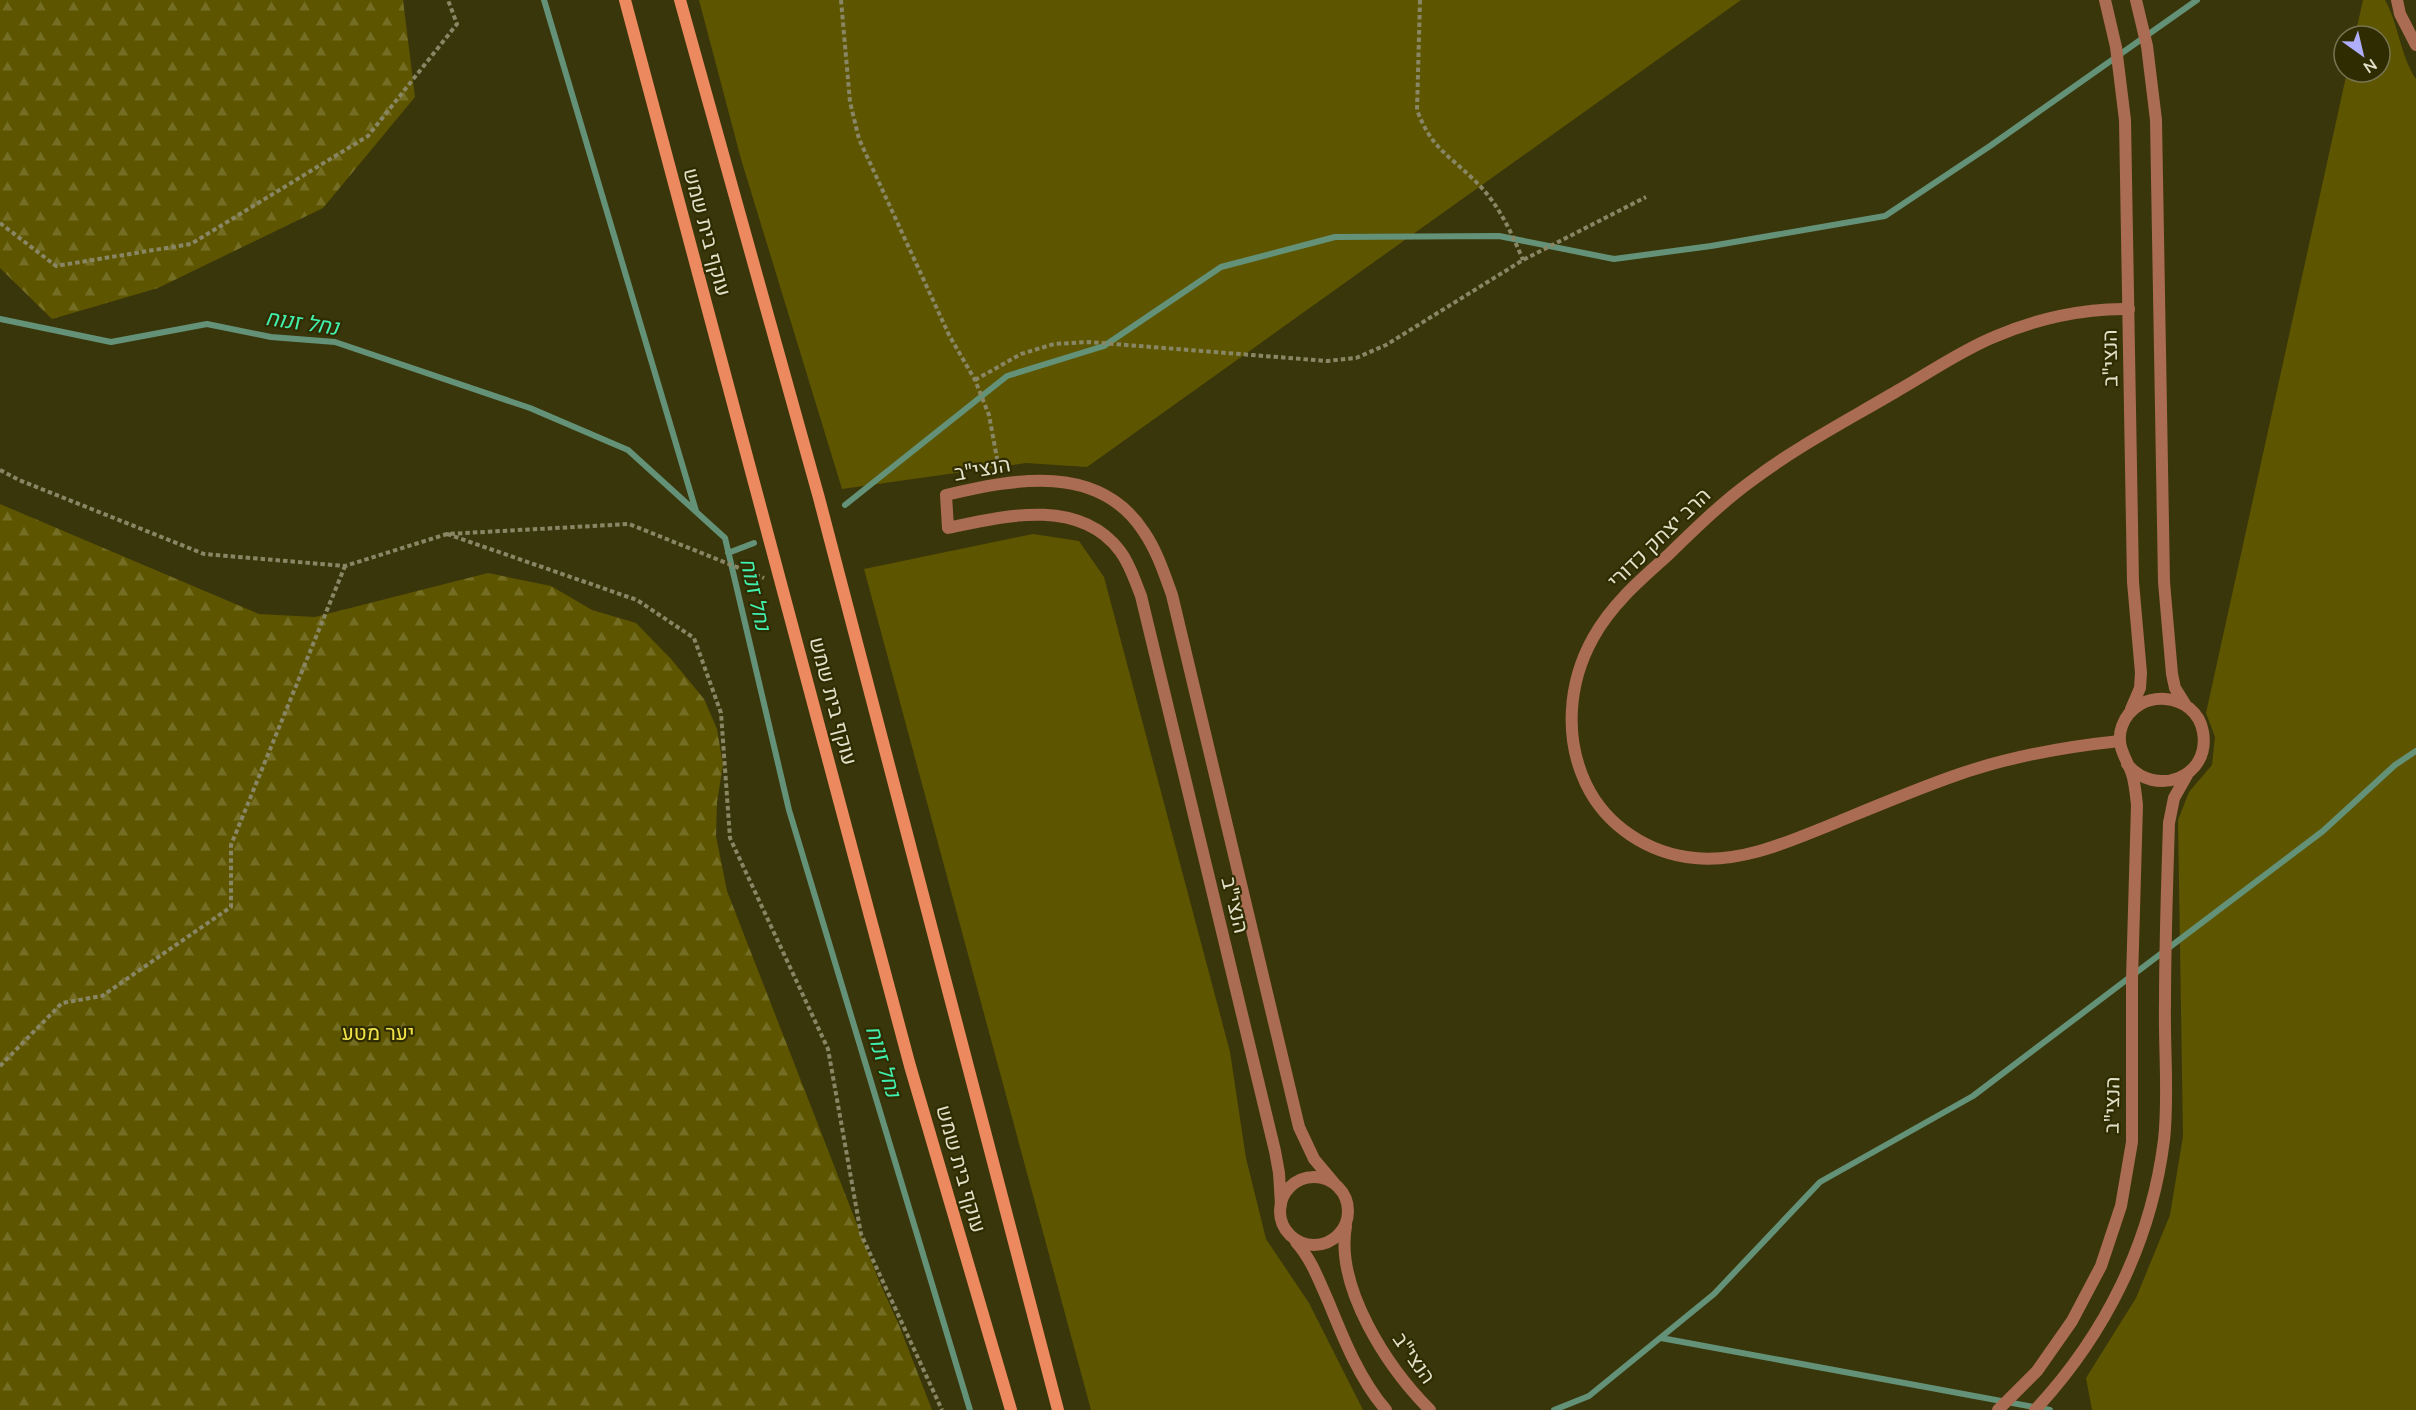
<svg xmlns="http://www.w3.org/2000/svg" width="2416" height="1410" viewBox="0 0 2416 1410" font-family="'Nunito Sans',Heebo,sans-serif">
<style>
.green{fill:#5d5500}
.forest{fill:url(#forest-firs)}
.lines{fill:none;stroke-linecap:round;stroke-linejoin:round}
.stream{stroke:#649278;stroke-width:6}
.path{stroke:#888664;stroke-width:4;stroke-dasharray:4.5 3;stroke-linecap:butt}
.minor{stroke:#aa6c52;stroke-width:12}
.tertiary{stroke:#aa6c52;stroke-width:12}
.secondary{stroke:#ec895f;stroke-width:12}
.labels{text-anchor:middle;stroke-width:4.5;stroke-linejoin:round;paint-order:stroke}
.street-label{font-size:21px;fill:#e1e0c9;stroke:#302c01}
.park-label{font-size:21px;fill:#f1e249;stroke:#302c01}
.water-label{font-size:22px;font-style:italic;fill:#41efaf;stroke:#302c01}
</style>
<defs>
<pattern id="forest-firs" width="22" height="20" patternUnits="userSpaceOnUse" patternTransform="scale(1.5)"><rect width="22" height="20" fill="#5d5500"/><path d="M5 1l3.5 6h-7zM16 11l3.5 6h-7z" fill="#746d24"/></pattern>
</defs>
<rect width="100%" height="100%" fill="#3a360b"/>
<!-- green -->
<path class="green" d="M699 0H1741L1087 467 1026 463 842 489 741 159Z
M2363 0H2385C2399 25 2400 55 2416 79V1410H2092L2086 1378 2136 1298 2170 1215 2183 1136 2178 820 2189 792 2212 765 2215 737 2206 713 2347 72H2380V36H2355Z
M1033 534 1079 541 1104 577 1230 1052 1246 1158 1266 1239 1309 1303 1363 1410H1091L864 569Z"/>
<!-- forest -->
<path class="forest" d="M0 0H403L415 97 323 208 158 288 52 319 0 268Z
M0 504 259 614 315 617 488 573 551 586 592 610 636 623 671 659 704 699 717 729 723 765 717 802 716 836 727 891 879 1281 899 1325 932 1410H0Z"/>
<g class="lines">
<!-- stream -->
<path class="stream" d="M544 0 696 511
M0 319 111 342 207 324 271 337 335 342 530 408 628 450 725 538 789 810 970 1410
M845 505 1007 376 1104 346 1221 267 1335 237 1499 236 1614 259 1711 246 1885 216 1990 146 2197 0
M728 553 754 543
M1661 1338 2050 1410
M1554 1410 1589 1396 1714 1294 1820 1182 1973 1096 2323 831 2395 765 2416 751"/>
<!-- path -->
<path class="path" d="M841 0 850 102 859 139 949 335 975 380 989 415 999 469
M1420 0 1417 110C1431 147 1446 153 1472 178 1497 201 1510 229 1523 260
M0 223 56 266 191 244 368 136 457 24 448 0
M975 380 1021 354 1054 344 1089 342 1327 361 1356 358 1386 345 1523 260 1646 197
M0 470 19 480 204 554 345 566 447 534 629 524 764 578
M447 534 637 600 694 638 721 713 730 838 828 1049 861 1234 942 1410
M0 1066 62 1003 102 996 231 907V845L345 566"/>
<!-- minor -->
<path class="minor" d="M2397 0 2400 14 2416 45
M2120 741C2062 747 2006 757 1951 777 1912 791 1874 807 1835 823 1792 840 1744 863 1695 858 1649 854 1606 826 1586 784 1564 738 1568 683 1593 638 1611 605 1640 580 1667 556 1694 530 1720 504 1750 482 1796 447 1848 420 1897 391 1929 373 1960 351 1994 337 2035 319 2084 308 2129 309"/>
<!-- tertiary -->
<path class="tertiary" d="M2105 0 2116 47 2125 120 2133 582 2141 673 2140 688 2131 709
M2136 0 2147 46 2156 120 2164 582 2172 674 2175 688 2185 704
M1280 1211a34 34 0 1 1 68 0a34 34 0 1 1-68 0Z
M1281 1205 1279 1173 1275 1151 1141 596C1135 581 1130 564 1120 551 1079 497 1004 516 948 528L946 495C1014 479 1099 462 1144 532 1157 551 1164 573 1172 595L1299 1127 1314 1159 1335 1184
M1346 1226C1335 1288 1388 1368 1430 1410
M1296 1242C1312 1260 1319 1281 1329 1303 1344 1340 1360 1380 1386 1410
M1998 1410 2037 1371 2072 1321 2101 1266 2121 1206 2132 1142V980L2137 805C2136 795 2135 784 2132 774 2126 757 2115 745 2122 726 2136 687 2196 691 2203 732 2211 778 2155 798 2127 764
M2035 1410C2105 1335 2151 1243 2164 1140 2169 1096 2164 1049 2165 1004 2165 944 2167 884 2169 823L2174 798 2187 775"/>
<!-- secondary -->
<path class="secondary" d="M625 0 910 1066 1011 1410
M680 0 819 498 1058 1410"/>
</g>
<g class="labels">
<!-- street labels -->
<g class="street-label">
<text transform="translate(707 232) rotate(75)" y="7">עוקף בית שמש</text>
<text transform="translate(2110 358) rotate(-91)" y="7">הנצי"ב</text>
<text transform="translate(982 469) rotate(-10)" y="7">הנצי"ב</text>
<text transform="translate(1659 538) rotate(-44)" y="7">הרב יצחק כדורי</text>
<text transform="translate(833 701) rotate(75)" y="7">עוקף בית שמש</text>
<text transform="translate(1235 905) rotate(76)" y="7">הנצי"ב</text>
<text transform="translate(2112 1105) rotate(-89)" y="7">הנצי"ב</text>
<text transform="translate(961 1169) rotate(74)" y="7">עוקף בית שמש</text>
<text transform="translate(1414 1358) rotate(55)" y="7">הנצי"ב</text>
</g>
<!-- park labels -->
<g class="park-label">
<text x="378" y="1040">יער מטע</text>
</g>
<!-- water labels -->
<g class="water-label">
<text transform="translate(302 322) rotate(8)" y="8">נחל זנוח</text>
<text transform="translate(756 594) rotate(77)" y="8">נחל זנוח</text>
<text transform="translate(884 1061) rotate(73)" y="8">נחל זנוח</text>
</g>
</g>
<!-- north arrow -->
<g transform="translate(2362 54) rotate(146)"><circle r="28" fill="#302c01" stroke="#777451" stroke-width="1.5"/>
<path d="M0-4.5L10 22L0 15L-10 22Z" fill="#aeaefb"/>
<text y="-9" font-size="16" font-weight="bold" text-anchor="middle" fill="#e1e0c9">N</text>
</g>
</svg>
